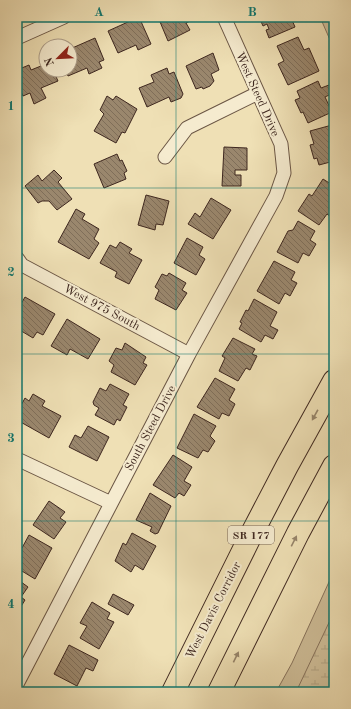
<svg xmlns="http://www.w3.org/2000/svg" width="351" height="709" viewBox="0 0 351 709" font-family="'Old Standard TT',serif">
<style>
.grass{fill:#d1c19c;stroke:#88745e}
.wetland{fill:url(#wetland-marsh);stroke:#88745e}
.building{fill:url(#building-back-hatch);stroke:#3e271f}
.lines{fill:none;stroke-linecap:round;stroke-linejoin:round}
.minor-casing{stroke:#6a5544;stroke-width:15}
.motorway-casing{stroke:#3e271f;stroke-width:24}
.minor{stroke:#f5ebcf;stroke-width:13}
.motorway{stroke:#efe0b5;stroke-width:22}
.oneway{fill:#96846a}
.grid{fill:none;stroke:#0f766e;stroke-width:1;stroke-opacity:0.55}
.labels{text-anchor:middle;stroke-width:4;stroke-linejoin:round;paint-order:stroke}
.shield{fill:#f5ebcf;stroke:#756254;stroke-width:1}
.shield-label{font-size:11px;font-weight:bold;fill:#3e271f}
.street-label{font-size:12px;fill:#3e271f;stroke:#f5ebcf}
.neatline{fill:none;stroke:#0f766e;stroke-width:1.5}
.grid-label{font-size:13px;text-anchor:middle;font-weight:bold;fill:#0f766e}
</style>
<defs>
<pattern id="wetland-marsh" width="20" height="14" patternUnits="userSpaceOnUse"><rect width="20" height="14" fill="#d1c19c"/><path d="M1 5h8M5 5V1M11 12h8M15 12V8" fill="none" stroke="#b4a686"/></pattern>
<pattern id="building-back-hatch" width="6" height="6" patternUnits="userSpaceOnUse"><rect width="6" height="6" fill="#9a876d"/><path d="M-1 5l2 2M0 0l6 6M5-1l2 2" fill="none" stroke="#7f6e59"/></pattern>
</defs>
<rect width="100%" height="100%" fill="#efe0b5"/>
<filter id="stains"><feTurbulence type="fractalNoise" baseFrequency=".005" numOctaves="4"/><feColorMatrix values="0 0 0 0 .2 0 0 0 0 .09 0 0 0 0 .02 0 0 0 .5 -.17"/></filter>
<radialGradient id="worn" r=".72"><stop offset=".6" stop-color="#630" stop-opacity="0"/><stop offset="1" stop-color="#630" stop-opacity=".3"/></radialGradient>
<!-- grass -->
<path class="grass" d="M320 17H334V49Z
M334 571V692H276L292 663Z"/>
<!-- wetland -->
<path class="wetland" d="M334 612V692H296Z"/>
<!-- building -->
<path class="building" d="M139 17 151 44 138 50 136 45 118 53 108 31Z
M158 17H198L186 23 190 30 168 41Z
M259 17H294L292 20 295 27 269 38 266 30 269 29 267 24 263 26Z
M298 37 304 50 309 48 319 71 288 85 278 64 284 61 277 46Z
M95 38 104 60 99 62 102 68 89 74 87 68 68 76 66 70H70V49Z
M213 53 219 70 211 74 214 81 210 86 203 89 202 87 196 89 186 66Z
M46 64V70H53L58 81 41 88 46 98 34 104 30 93 23 96 17 82V70L29 65 31 70Z
M167 68 169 74 174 72 183 94 181 98 171 102 169 97 147 107 139 88 154 82 151 75Z
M318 81 321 88 329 85 333 93 325 97 332 112 308 123 303 112 301 113 295 100 300 98 297 91Z
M107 96 113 100 116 96 137 109 125 133 122 132 116 143 94 131 104 114 100 110Z
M332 125 334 133V161L319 165 317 158 314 159 310 145 314 144 310 131Z
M224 147 247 148V170H235V175H241V186H222Z
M117 154 120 161 122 160 127 171 124 173 126 179 104 188 94 164Z
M54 170 62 178 58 182 72 199 57 210 49 201H42L38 203 25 186 38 175 42 181Z
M323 179 334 186V198L332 201 334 203V212L331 217 327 214 319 225 298 211 309 194 312 196Z
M146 195 169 201 163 225 156 224 155 230 138 225Z
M211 198 231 210 213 239 188 224 195 213 200 217Z
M76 209 85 214 82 219 99 229 94 239 99 243 89 259 58 242Z
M298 221 315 231 310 240 316 244 309 256 303 253 298 263 277 252 288 231 293 230Z
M187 238 203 247 199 255 205 259 196 275 174 263Z
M120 242 132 249 129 253 142 260 129 284 115 277 117 272 100 263 110 245 116 248Z
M274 261 295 272 291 280 297 283 290 296 285 293 279 304 257 291Z
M169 273 186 283 182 290 187 293 176 310 155 299 159 290 155 287 162 274 167 276Z
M25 297 55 314 43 335 37 332 33 338 18 329 21 323 17 320V311Z
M254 299 277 312 270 326 278 330 273 339 265 335 261 342 239 329 242 323 240 322 246 310 248 311Z
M67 319 100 339 88 359 70 349 67 355 51 346Z
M233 338 255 349 252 354 257 356 250 370 246 368 238 381 219 371 225 358 222 356Z
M125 343 146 357 143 363 147 365 135 385 111 372 114 365 109 361 116 348 122 350Z
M215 378 235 389 229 400 235 404 229 416 222 413 219 419 197 407Z
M110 384 129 394 123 405 127 407 120 421 117 419 114 425 95 415 99 408 94 405 93 402 100 388 106 391Z
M33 394 45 401 42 406 61 416 49 438 17 420V413L25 398 29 401Z
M194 414 216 426 210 436 215 441 208 452 203 450 198 458 177 448Z
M88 426 109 437 97 461 69 447 75 435 81 438Z
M173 455 192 467 184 481 191 485 184 496 179 493 175 498 153 485Z
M150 493 171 506 158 533 155 534 150 531 152 527 136 520Z
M49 501 65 512 60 518 66 522 54 539 33 525Z
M132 533 156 546 143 570 135 565 131 572 115 561 123 543 126 545Z
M29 535 52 548 35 579 17 568V546L22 548Z
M17 579 28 587 21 597 25 600 17 613Z
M113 594 134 605 128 615 108 604Z
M92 602 110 613 107 619 114 622 99 649 80 638 87 626 80 623Z
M69 645 98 660 93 671 86 668 77 686 54 674Z"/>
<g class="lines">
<defs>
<path id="minor" d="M17 38 64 17
M165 157 187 128 258 93
M17 258 22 265 189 354
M17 459 111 503
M17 684 189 354 276 196 284 173 281 144 224 17"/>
<path id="motorway" d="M173 692 249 539 287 466 334 381
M219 692 298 533 334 466"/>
</defs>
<!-- minor casing -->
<use href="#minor" class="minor-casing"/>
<!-- motorway casing -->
<use href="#motorway" class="motorway-casing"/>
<!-- minor -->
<use href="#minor" class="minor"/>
<!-- motorway -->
<use href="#motorway" class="motorway"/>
</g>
<!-- one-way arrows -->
<defs><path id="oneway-solid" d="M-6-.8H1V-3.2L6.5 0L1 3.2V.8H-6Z"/></defs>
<g class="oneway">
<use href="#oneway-solid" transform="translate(315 415) rotate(119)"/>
<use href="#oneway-solid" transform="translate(294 541) rotate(-63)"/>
<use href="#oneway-solid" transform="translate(236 657) rotate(-64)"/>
</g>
<!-- grid -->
<path class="grid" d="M176 17V692M17 188H334M17 354H334M17 521H334"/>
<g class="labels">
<!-- shield labels -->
<rect class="shield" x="228" y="526" width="46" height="18" rx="3"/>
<g class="shield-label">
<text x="251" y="539">SR 177</text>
</g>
<!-- street labels -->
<g class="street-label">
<text transform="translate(258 94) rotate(66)" y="4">West Steed Drive</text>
<text transform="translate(102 307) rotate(28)" y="4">West 975 South</text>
<text transform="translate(150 428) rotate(-62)" y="4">South Steed Drive</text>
<text transform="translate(213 610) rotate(-63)" y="4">West Davis Corridor</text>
</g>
</g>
<!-- margin -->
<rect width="351" height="709" fill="none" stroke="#efe0b5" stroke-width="44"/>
<!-- north arrow -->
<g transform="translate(58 58) rotate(246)"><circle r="19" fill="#f5ebcf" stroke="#ac9d89"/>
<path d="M0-3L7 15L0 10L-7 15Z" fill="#8f2418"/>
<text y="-6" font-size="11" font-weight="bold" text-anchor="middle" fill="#3e271f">N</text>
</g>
<rect x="22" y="22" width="307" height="665" class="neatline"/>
<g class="grid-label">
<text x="99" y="16">A</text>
<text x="252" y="16">B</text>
<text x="11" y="110">1</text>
<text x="11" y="276">2</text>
<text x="11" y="442">3</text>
<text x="11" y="608">4</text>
</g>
<rect width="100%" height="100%" filter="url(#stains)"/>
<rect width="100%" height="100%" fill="url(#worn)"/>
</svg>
